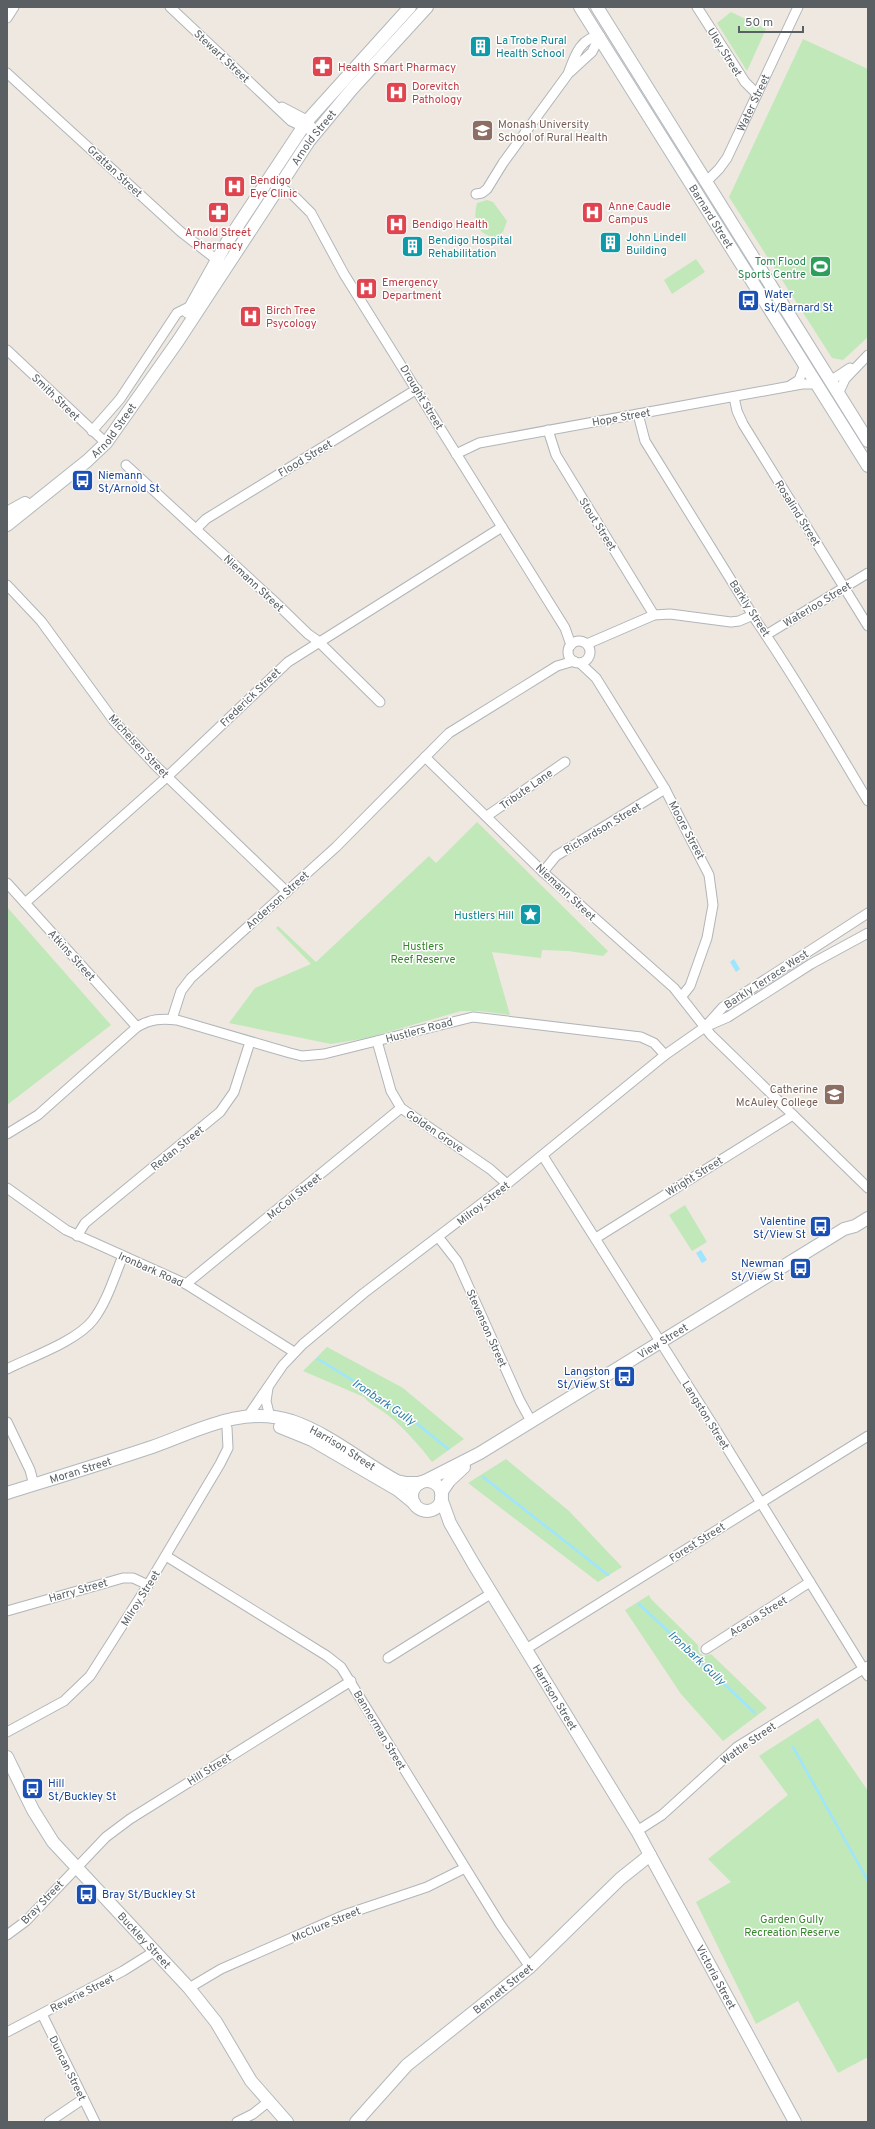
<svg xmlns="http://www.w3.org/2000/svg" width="875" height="2129" viewBox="0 0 875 2129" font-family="Overpass,sans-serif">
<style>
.green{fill:#c1e8b9}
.water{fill:#9ee5ff}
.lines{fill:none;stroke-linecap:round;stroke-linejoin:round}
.stream{stroke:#9ee5ff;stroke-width:2.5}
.street-casing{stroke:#b1b5b9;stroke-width:11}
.secondary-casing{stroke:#b2b8bc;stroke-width:14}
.street{stroke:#fff;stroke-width:9}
.secondary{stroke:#fff;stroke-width:12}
.labels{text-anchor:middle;stroke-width:3;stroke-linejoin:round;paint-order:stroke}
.culture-label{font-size:11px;fill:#0d838f;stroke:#fff;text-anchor:start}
.street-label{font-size:11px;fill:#595f63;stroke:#fff}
.health-label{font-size:11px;fill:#be3a42;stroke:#fff;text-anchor:start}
.education-label{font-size:11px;fill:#785e54;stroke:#fff;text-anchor:start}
.leisure-label{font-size:11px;fill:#27864d;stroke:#fff;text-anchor:end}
.transit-label{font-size:11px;fill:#164399;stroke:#fff;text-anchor:start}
.park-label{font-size:11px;fill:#37862d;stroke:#fff}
.water-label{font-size:12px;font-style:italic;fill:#2f7ea7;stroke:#fff}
</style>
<rect width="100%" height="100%" fill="#eee8e0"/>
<!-- green -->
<path class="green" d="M731 12 766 29 747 71 717 23Z
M803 39 868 69V337L843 360 832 358 729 197Z
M487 200 493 202 507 221 503 232 495 237C475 234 473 220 477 203Z
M696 259 705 272 672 294 664 280Z
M477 822 608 951 603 956 568 951 542 950 541 958 492 952 510 1015 479 1011H461L367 1038 331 1044 229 1023 255 988 311 964 276 928 278 926 316 962 429 856 436 863Z
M7 907 111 1025 7 1105Z
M685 1205 707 1242 692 1251 669 1215Z
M327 1347 403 1388 464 1439 432 1462C419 1445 406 1430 389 1416 381 1409 371 1406 364 1397L303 1371Z
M506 1459 569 1511 622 1567 598 1582 468 1483Z
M649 1595 651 1599 698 1645 699 1653 704 1656 711 1654 767 1708 723 1741 681 1694 625 1610Z
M818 1718 868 1791V2057L838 2073 798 2001 756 2024 696 1902 731 1882 708 1859 788 1795 759 1756Z"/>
<!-- water -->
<path class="water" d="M734 959 740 969 736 972 730 962Z
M701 1250 707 1260 702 1263 696 1253Z"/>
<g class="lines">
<!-- stream -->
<path class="stream" d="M318 1359 398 1408 448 1449
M483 1477 608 1575
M639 1604 755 1713
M793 1747 868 1881"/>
<defs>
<g id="street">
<path d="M170 7 291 121 316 133"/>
<path d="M697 7 745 82 757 94"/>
<path d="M7 18 14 7"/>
<path d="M7 73 181 232 221 263"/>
<path d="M282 107 303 118 311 126"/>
<path d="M267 180 293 195 311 213 344 274 565 628 571 645"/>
<path id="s1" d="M706 182 719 169 727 158 798 7"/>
<path d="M476 194 482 193 487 189 503 163 568 74 592 52 600 36C580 37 574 58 568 74"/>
<path d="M7 350 106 443"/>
<path d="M830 381 850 368"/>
<path d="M791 385 799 380 805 365"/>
<path d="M838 394 845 379 868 355"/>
<path d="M734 397 737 411 743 424 868 626"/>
<path d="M638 414 645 441 757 622C797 680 832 741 868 801"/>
<path d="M548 430 556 455 654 615"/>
<path d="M92 431 120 399 177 313 191 306"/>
<path d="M456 454 479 443 802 384H817"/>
<path d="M126 465 274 601 308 634 318 641 380 702"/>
<path d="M196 529 206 519 417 389"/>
<path d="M7 585 41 621 114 721 155 765 287 892"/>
<path d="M766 635 868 573"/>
<circle cx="579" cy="652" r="11"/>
<path d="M587 644 654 615 670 614 731 622 739 621 753 615"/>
<path d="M580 663 596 678 665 789 709 875 713 905 707 938 690 986 682 996"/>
<path d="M425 757 543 872 674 988 711 1035 868 1188"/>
<path d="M487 816 565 762"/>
<path d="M543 872 556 856 665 789"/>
<path d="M7 883 137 1027"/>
<path d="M25 903 168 776 288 662 502 527"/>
<path d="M172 1019 181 991 191 978 336 847 449 733 557 666 574 661"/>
<path d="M705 1027 723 1007 868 913"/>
<path d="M377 1041 391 1091 401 1108 490 1169 507 1184"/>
<path d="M7 1134 38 1115 137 1027C150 1019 162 1018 177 1020L290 1053 302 1056 324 1054 473 1017 641 1037 654 1043 665 1055"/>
<path d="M543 1156 711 1422 868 1676"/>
<path d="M7 1188 66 1230 186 1284 294 1352"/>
<path d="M77 1236 85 1223 220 1112 234 1092 250 1042"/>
<path d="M439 1238 457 1261 520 1401 531 1421"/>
<path d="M596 1238 793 1115"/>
<path d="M186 1284 401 1108"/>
<path d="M7 1369C31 1357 77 1341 93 1320 107 1302 114 1277 123 1256"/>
<path d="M268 1388 266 1401 270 1417"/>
<path d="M248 1416 283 1365 303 1344 364 1293 507 1184 665 1055 705 1027 728 1017 811 964 868 933"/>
<path d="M7 1422 30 1470 34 1485"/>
<path d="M166 1556 327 1656 341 1667 500 1924 530 1967"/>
<path d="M7 1611 123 1578H133L148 1585"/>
<path d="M526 1649 868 1436"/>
<path d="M706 1649 810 1582"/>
<path d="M388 1658 492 1593"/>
<path d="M7 1732 64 1701 90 1676 148 1585 220 1464 228 1448 227 1428"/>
<path d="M637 1831 662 1815 737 1747 868 1666"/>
<path d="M7 1935 26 1921 106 1837 130 1819 351 1681"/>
<path d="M189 1988 221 1969 344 1915 427 1887 465 1868"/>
<path d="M42 2014 95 2122"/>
<path d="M7 2032 123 1971 155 1951"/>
<path d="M49 2122 83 2099"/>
<path d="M237 2122 253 2114 268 2102"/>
</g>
<g id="secondary">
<path id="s2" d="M580 7 868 466"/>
<path d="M597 7 868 441"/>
<path d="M188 312 227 242 307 121 410 7"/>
<path d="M7 513 25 503"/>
<path id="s3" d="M7 525 87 461 106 443 178 341 309 141 352 89 427 7"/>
<path d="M280 1427 312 1440 398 1490 414 1503"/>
<path id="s4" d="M425 1481 480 1453 844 1229 855 1226 868 1218"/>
<circle cx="427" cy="1496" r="15"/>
<path id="s5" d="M7 1493C55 1478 104 1463 152 1447 198 1431 241 1405 292 1421 330 1434 362 1462 397 1481L406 1483H420"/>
<path d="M441 1493 449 1481 464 1467"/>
<path id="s6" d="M441 1498 450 1523 473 1563 637 1831 795 2122"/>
<path id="s7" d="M7 1757 33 1810 53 1842 189 1988 216 2022 251 2081 287 2122"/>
<path id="s8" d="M356 2122 407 2065 530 1967 620 1879 650 1855"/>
</g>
</defs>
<!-- street casing -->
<use href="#street" class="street-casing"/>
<!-- secondary casing -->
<use href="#secondary" class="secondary-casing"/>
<!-- street -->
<use href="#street" class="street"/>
<!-- secondary -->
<use href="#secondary" class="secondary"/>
</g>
<!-- icons -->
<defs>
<symbol id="building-square" viewBox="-11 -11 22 22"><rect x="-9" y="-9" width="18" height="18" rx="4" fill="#0f9aa8" stroke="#fff"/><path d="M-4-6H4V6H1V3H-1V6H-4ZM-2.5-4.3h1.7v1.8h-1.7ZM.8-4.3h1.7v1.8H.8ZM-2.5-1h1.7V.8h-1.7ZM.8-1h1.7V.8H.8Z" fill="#fff"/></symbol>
<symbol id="pharmacy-square" viewBox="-11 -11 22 22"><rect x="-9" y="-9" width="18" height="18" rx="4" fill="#e0444e" stroke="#fff"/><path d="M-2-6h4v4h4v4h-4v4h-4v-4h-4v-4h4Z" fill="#fff"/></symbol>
<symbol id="hospital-square" viewBox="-11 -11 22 22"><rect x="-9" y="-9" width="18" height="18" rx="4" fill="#e0444e" stroke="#fff"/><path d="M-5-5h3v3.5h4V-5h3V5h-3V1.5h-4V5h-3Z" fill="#fff"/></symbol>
<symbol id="university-square" viewBox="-11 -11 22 22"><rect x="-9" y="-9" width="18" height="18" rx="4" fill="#8d6e63" stroke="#fff"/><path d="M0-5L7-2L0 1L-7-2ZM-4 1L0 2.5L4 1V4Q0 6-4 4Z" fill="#fff"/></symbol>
<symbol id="stadium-square" viewBox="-11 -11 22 22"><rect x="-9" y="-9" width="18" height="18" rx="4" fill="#2e9e5b" stroke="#fff"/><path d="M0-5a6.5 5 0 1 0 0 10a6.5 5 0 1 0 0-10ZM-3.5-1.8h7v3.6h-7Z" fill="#fff"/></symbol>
<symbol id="bus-square" viewBox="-11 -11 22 22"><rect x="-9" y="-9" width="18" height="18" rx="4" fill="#1a4fb4" stroke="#fff"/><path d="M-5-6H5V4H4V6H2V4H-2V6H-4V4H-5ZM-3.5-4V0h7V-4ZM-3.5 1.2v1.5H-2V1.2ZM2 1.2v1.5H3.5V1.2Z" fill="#fff"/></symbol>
<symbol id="sight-square" viewBox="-11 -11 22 22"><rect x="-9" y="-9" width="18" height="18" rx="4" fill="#0f9aa8" stroke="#fff"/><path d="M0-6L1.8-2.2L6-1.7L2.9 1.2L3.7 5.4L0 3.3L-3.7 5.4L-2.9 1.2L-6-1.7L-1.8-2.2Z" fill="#fff"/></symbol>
<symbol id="school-square" viewBox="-11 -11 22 22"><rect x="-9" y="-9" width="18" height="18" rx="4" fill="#8d6e63" stroke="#fff"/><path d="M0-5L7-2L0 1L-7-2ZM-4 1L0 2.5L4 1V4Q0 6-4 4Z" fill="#fff"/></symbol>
</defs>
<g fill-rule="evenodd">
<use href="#building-square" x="468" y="34" width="25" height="25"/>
<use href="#pharmacy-square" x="310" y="54" width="25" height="25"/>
<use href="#hospital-square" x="384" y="80" width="25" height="25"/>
<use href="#university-square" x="470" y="118" width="25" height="25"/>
<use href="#hospital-square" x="222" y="174" width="25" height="25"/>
<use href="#pharmacy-square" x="206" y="200" width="25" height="25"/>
<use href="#hospital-square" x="580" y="200" width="25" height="25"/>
<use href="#hospital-square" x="384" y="212" width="25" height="25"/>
<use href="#building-square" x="598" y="230" width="25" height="25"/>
<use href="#building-square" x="400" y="234" width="25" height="25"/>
<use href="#stadium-square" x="808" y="254" width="25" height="25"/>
<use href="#hospital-square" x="354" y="276" width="25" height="25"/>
<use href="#bus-square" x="736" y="288" width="25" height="25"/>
<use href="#hospital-square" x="238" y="304" width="25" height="25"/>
<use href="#bus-square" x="70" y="468" width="25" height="25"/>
<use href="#sight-square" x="518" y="902" width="25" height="25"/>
<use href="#school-square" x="822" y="1082" width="25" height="25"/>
<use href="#bus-square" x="808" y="1214" width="25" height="25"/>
<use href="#bus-square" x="788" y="1256" width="25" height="25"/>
<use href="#bus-square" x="612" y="1364" width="25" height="25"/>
<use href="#bus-square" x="20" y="1776" width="25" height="25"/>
<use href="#bus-square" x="74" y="1882" width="25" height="25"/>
</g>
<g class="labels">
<!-- culture labels -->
<g class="culture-label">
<text x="496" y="44">La Trobe Rural<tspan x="496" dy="13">Health School</tspan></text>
<text x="626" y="241">John Lindell<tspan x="626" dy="13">Building</tspan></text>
<text x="428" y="244">Bendigo Hospital<tspan x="428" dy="13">Rehabilitation</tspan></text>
<text x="514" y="919" text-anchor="end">Hustlers Hill</text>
</g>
<!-- street labels -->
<g class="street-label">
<text transform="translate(725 52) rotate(58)" y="4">Uley Street</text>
<text transform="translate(222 56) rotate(43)" y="4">Stewart Street</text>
<text dy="4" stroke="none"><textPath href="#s1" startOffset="93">Water Street</textPath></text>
<text dy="4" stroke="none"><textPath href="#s3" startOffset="498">Arnold Street</textPath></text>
<text transform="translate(115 171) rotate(43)" y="4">Grattan Street</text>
<text dy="4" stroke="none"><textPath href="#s2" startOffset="247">Barnard Street</textPath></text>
<text transform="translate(56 397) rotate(44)" y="4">Smith Street</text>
<text transform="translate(422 397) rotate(59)" y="4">Drought Street</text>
<text transform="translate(621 417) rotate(-10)" y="4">Hope Street</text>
<text dy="4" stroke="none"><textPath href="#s3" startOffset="143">Arnold Street</textPath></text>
<text transform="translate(305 458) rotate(-31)" y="4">Flood Street</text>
<text transform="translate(798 513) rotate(58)" y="4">Rosalind Street</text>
<text transform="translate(598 524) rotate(58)" y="4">Stout Street</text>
<text transform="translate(254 583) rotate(43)" y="4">Niemann Street</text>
<text transform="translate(817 604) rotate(-31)" y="4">Waterloo Street</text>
<text transform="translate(750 608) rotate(57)" y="4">Barkly Street</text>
<text transform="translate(250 697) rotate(-44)" y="4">Frederick Street</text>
<text transform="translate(139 746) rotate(47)" y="4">Michelsen Street</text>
<text transform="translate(526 789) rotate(-35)" y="4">Tribute Lane</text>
<text transform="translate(602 828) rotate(-31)" y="4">Richardson Street</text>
<text transform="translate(687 830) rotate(62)" y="4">Moore Street</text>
<text transform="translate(566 892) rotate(43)" y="4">Niemann Street</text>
<text transform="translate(277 900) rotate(-42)" y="4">Anderson Street</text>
<text transform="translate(72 955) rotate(48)" y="4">Atkins Street</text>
<text transform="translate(766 979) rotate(-33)" y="4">Barkly Terrace West</text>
<text transform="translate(419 1030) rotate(-15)" y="4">Hustlers Road</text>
<text transform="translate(435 1131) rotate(34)" y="4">Golden Grove</text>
<text transform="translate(177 1148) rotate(-39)" y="4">Redan Street</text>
<text transform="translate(694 1176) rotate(-32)" y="4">Wright Street</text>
<text transform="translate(294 1196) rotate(-39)" y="4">McColl Street</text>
<text transform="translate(483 1203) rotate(-38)" y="4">Milroy Street</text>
<text transform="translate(151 1269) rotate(24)" y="4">Ironbark Road</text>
<text transform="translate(487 1328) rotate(66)" y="4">Stevenson Street</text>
<text dy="4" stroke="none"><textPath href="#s4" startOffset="276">View Street</textPath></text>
<text transform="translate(706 1415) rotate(58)" y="4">Langston Street</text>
<text dy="4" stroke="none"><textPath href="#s5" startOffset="355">Harrison Street</textPath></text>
<text dy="4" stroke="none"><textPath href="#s5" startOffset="77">Moran Street</textPath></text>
<text transform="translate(697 1542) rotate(-32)" y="4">Forest Street</text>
<text transform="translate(78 1590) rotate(-16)" y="4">Harry Street</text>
<text transform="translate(140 1598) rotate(-58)" y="4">Milroy Street</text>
<text transform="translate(758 1616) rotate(-32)" y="4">Acacia Street</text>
<text dy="4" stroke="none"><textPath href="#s6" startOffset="230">Harrison Street</textPath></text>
<text transform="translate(380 1730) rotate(59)" y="4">Bannerman Street</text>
<text transform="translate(748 1743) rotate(-35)" y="4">Wattle Street</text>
<text transform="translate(209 1769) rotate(-32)" y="4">Hill Street</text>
<text transform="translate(42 1902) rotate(-46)" y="4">Bray Street</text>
<text transform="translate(326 1924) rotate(-23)" y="4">McClure Street</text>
<text dy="4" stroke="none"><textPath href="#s7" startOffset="231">Buckley Street</textPath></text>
<text dy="4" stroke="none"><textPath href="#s6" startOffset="553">Victoria Street</textPath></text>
<text dy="4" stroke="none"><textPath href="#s8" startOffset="199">Bennett Street</textPath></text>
<text transform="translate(82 1993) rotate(-27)" y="4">Reverie Street</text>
<text transform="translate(68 2068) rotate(64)" y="4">Duncan Street</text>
</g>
<!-- health labels -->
<g class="health-label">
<text x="338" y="71">Health Smart Pharmacy</text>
<text x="412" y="90">Dorevitch<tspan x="412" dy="13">Pathology</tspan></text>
<text x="250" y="184">Bendigo<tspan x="250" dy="13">Eye Clinic</tspan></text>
<text x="608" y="210">Anne Caudle<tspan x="608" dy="13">Campus</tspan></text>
<text x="412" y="228">Bendigo Health</text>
<text x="218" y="236" text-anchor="middle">Arnold Street<tspan x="218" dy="13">Pharmacy</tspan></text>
<text x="382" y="286">Emergency<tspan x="382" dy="13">Department</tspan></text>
<text x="266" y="314">Birch Tree<tspan x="266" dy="13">Psycology</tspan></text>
</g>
<!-- education labels -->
<g class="education-label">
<text x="498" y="128">Monash University<tspan x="498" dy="13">School of Rural Health</tspan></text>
<text x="818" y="1093" text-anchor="end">Catherine<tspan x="818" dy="13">McAuley College</tspan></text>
</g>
<!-- leisure labels -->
<g class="leisure-label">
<text x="806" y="265">Tom Flood<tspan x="806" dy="13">Sports Centre</tspan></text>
</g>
<!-- transit labels -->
<g class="transit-label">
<text x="764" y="298">Water<tspan x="764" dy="13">St/Barnard St</tspan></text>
<text x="98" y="479">Niemann<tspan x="98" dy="13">St/Arnold St</tspan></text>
<text x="806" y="1225" text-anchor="end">Valentine<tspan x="806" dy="13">St/View St</tspan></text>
<text x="784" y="1267" text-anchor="end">Newman<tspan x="784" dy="13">St/View St</tspan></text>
<text x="610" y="1375" text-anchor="end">Langston<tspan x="610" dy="13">St/View St</tspan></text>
<text x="48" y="1787">Hill<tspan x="48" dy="13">St/Buckley St</tspan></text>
<text x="102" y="1898">Bray St/Buckley St</text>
</g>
<!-- park labels -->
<g class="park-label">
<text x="423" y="950">Hustlers<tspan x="423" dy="13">Reef Reserve</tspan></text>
<text x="792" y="1923">Garden Gully<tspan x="792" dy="13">Recreation Reserve</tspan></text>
</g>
<!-- water labels -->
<g class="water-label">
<text transform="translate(384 1402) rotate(34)" y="4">Ironbark Gully</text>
<text transform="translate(697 1658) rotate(43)" y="4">Ironbark Gully</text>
</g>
</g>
<!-- border -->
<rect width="875" height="2129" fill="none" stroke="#595f63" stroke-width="16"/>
<!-- scale -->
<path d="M739 26v6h64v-6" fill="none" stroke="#595f63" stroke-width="2"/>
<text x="745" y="26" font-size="12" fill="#595f63" stroke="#ffffff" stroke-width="3" paint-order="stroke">50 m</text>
</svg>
